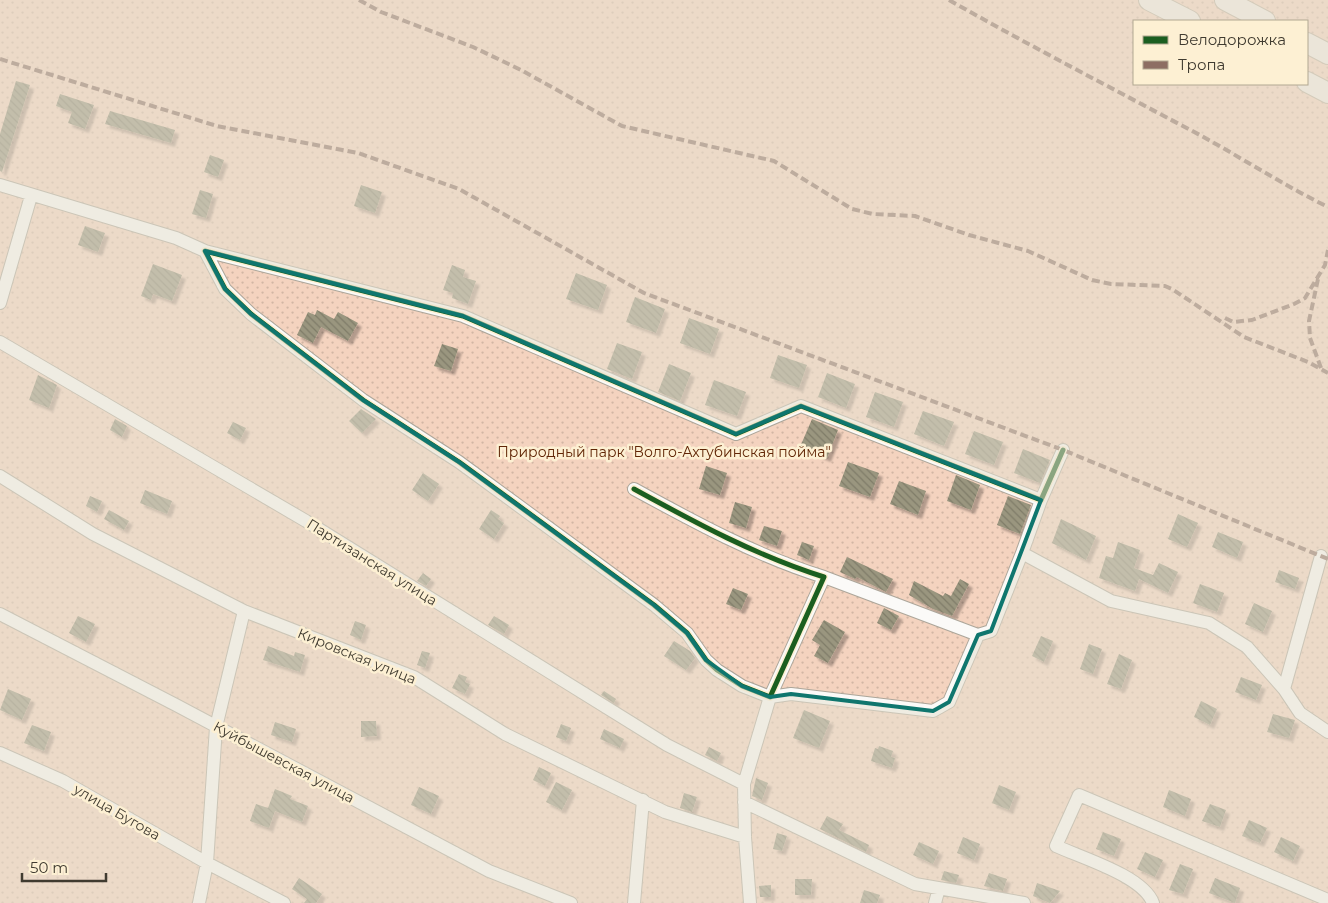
<svg xmlns="http://www.w3.org/2000/svg" width="1328" height="903" viewBox="0 0 1328 903" font-family="Montserrat,sans-serif">
<style>
.park{fill:url(#park-dots);fill-rule:evenodd}
.building{fill:url(#building-back-hatch);filter:url(#shadow)}
.lines{fill:none;stroke-linecap:round;stroke-linejoin:round}
.minor-casing{stroke:#aca69a;stroke-width:14}
.primary-casing{stroke:#beb2a1;stroke-width:22}
.minor{stroke:#fbfaf8;stroke-width:12}
.primary{stroke:#f2ece5;stroke-width:20}
.quiet{stroke:#8d6e63;stroke-width:4;stroke-dasharray:8 4;stroke-linecap:butt}
.cycleway-casing{stroke:#fdf0d3;stroke-width:8}
.cycleway{stroke:#1b5e20;stroke-width:5}
.marked{fill:none;stroke:#0f766e;stroke-width:4;stroke-linejoin:round}
.labels{text-anchor:middle;stroke-width:5;stroke-linejoin:round;paint-order:stroke}
.park-label{font-size:14px;fill:#612606;stroke:#fdf0d3}
.street-label{font-size:14px;fill:#403b30;stroke:#fdf0d3}
</style>
<defs>
<pattern id="park-dots" width="8" height="8" patternUnits="userSpaceOnUse" patternTransform="scale(1.25)"><rect width="8" height="8" fill="#f4d3bf"/><path d="M2 2h.1M6 6h.1" fill="none" stroke="#d2b6a4" stroke-width="1.8" stroke-linecap="round"/></pattern>
<pattern id="building-back-hatch" width="6" height="6" patternUnits="userSpaceOnUse" patternTransform="scale(1.25)"><rect width="6" height="6" fill="#9a967f"/><path d="M-1 5l2 2M0 0l6 6M5-1l2 2" fill="none" stroke="#7f7c68"/></pattern>
<filter id="shadow"><feDropShadow dx="4" dy="4" stdDeviation="1" flood-color="#0004"/></filter>
</defs>
<rect width="100%" height="100%" fill="#e6e0d0"/>
<!-- park -->
<path class="park" d="M0 0H1328V903H0ZM1134 21H1307V84H1134Z"/>
<!-- building -->
<path class="building" d="M16 81 30 85 2 172 0 171V134Z
M60 94 94 105 85 129 68 123 72 112 56 106Z
M110 111 175 130 171 143 105 124Z
M210 155 224 160 218 177 204 172Z
M361 185 382 192 375 213 354 206Z
M200 190 213 194 206 218 192 214Z
M85 226 105 233 98 252 78 245Z
M153 264 182 275 172 301 153 294 151 300 141 296Z
M452 265 465 270 463 277 476 281 468 304 452 298 453 293 443 290Z
M576 273 607 285 598 310 566 299Z
M635 297 665 309 656 333 626 322Z
M317 310 334 319 338 312 358 323 348 341 321 327 313 343 297 335 308 312 315 315Z
M689 318 719 329 710 354 680 343Z
M617 343 642 352 632 379 607 369Z
M442 344 458 349 451 371 434 366Z
M778 355 807 365 799 388 770 378Z
M669 364 691 373 680 401 658 392Z
M827 373 855 384 846 408 818 397Z
M38 375 57 385 49 408 29 400Z
M714 380 746 392 737 416 705 405Z
M875 392 903 402 894 427 866 417Z
M361 409 376 419 362 433 349 421Z
M923 411 954 422 944 446 914 434Z
M115 419 127 426 122 437 110 430Z
M812 419 838 430 827 458 800 447Z
M233 422 246 428 240 440 227 433Z
M974 431 1003 442 994 465 965 454Z
M1023 449 1050 460 1040 483 1014 473Z
M848 462 879 473 870 497 839 486Z
M706 466 727 473 720 495 699 489Z
M423 473 439 484 428 501 412 490Z
M956 475 980 485 971 510 947 501Z
M899 481 926 491 918 515 890 504Z
M145 490 172 501 167 514 140 503Z
M90 496 102 501 97 512 86 506Z
M1008 496 1031 505 1020 534 997 525Z
M735 502 752 507 746 528 729 523Z
M109 510 129 521 124 530 104 519Z
M491 510 500 516 498 519 504 523 494 539 479 529Z
M1178 514 1198 523 1187 547 1168 539Z
M1061 519 1096 536 1086 560 1052 543Z
M764 526 782 531 777 546 759 540Z
M1218 532 1243 542 1237 558 1212 547Z
M802 542 814 546 809 560 797 555Z
M1118 542 1140 550 1134 568 1153 575 1159 563 1178 572 1168 593 1139 579 1135 591 1099 578 1106 556 1113 558Z
M847 557 893 579 886 592 857 577 855 579 840 572Z
M1279 570 1299 578 1295 589 1275 582Z
M423 573 431 579 426 586 417 581Z
M960 579 969 584 952 616 933 609 909 595 914 581 943 596 945 593 951 596Z
M1200 584 1224 593 1217 612 1193 603Z
M733 588 748 594 741 610 726 604Z
M1254 603 1272 611 1263 632 1245 624Z
M884 608 899 616 891 630 877 623Z
M78 616 95 624 86 642 69 633Z
M494 616 509 625 504 634 488 625Z
M824 620 845 632 828 663 814 656 820 645 812 640Z
M355 621 366 625 361 640 350 635Z
M1041 636 1053 641 1044 662 1032 656Z
M674 641 690 651 695 658 686 670 664 656Z
M1089 644 1102 649 1093 674 1080 669Z
M268 646 294 656 295 652 305 655 300 672 263 660Z
M422 651 430 653 425 668 417 665Z
M1119 654 1132 660 1121 689 1107 684Z
M459 674 467 677 465 682 470 684 465 694 452 688Z
M1241 677 1262 685 1256 700 1235 692Z
M8 689 31 699 22 720 0 710Z
M604 691 616 699 614 703 601 695Z
M1201 701 1217 709 1210 725 1194 717Z
M804 710 830 721 819 748 793 738Z
M1273 714 1295 720 1289 738 1267 732Z
M361 721H376L377 736 361 737Z
M275 722 296 729 292 742 271 735Z
M561 724 571 728 566 741 556 737Z
M32 725 51 732 44 751 24 743Z
M604 729 624 739 620 748 600 739Z
M879 746 893 751 891 757 895 758 892 768 871 761 875 748 878 749Z
M709 747 721 753 717 761 705 755Z
M539 767 551 773 545 786 533 780Z
M756 778 768 783 762 800 752 796Z
M556 782 572 790 562 810 546 802Z
M999 785 1016 792 1009 810 992 803Z
M419 787 439 796 431 814 411 805Z
M275 789 292 796 290 799 308 806 302 822 275 811 269 828 250 821 256 804 268 808Z
M1169 790 1191 799 1185 816 1163 807Z
M684 793 697 797 692 812 680 808Z
M1210 804 1226 810 1220 827 1202 821Z
M827 816 843 824 839 830 869 845 866 852 820 829Z
M1249 820 1267 828 1260 843 1242 836Z
M1103 832 1121 839 1114 856 1096 849Z
M777 833 787 836 782 851 773 849Z
M963 837 980 844 974 860 957 853Z
M1281 837 1300 846 1293 861 1274 852Z
M919 842 939 851 933 864 913 855Z
M1145 852 1163 860 1155 877 1137 869Z
M1180 864 1193 869 1183 894 1169 890Z
M944 871 959 875 956 883 941 880Z
M989 873 1007 879 1003 891 984 886Z
M299 878 322 894 316 903H304L307 899 292 889Z
M1215 878 1240 888 1235 903 1209 893Z
M795 879H812L811 895H795Z
M1037 883 1060 891 1050 903 1033 896Z
M771 885V897H760L759 886Z
M864 890 880 895 877 903H860Z"/>
<g class="lines">
<defs>
<path id="minor" d="M0 185 176 238 205 251
M0 303 31 196
M0 342 306 521 667 745 744 784
M0 476 93 534 244 611 414 677 505 734 665 812 745 837
M634 489C696 523 757 556 824 577L770 697 742 686 717 670 706 660 687 633 654 605 459 462 363 400 251 314 225 289 205 251 463 316 736 434 801 406 1041 500 1063 450
M1022 553 1041 500
M1321 556 1284 689 1300 713 1328 732
M0 614 176 705 489 871 571 903
M978 635 991 631 1022 553 1111 601 1209 623 1247 647 1284 689
M0 753 63 781 207 863 284 903
M744 802 915 884 1024 903
M199 903 207 863 216 727 244 611
M634 903 643 800
M750 903 745 837 744 784 770 697 791 694 933 711 949 702 978 635 824 577
M935 903 939 888
M1153 903C1143 876 1082 858 1056 846L1079 795 1328 900"/>
<path id="primary" d="M1149 0 1190 21
M1225 0 1265 21
M1307 43 1328 54
M1307 82 1328 93"/>
</defs>
<!-- minor casing -->
<use href="#minor" class="minor-casing"/>
<!-- primary casing -->
<use href="#primary" class="primary-casing"/>
<!-- minor -->
<use href="#minor" class="minor"/>
<!-- primary -->
<use href="#primary" class="primary"/>
<!-- quiet -->
<path class="quiet" d="M359 0 381 12 473 47 521 70 622 126 774 161 852 209 873 214 915 216 969 235 1028 251 1092 280 1111 284 1165 286 1172 289 1244 337 1308 362 1328 373
M949 0C1025 43 1102 83 1179 124 1230 150 1277 182 1328 207
M0 59 217 126 358 153 459 189 644 293 1063 450 1328 559
M1318 279 1309 321 1310 338 1321 368
M1225 318 1233 322 1252 320 1294 304 1305 298 1325 265 1328 250"/>
<defs>
<path id="cycleway" d="M634 489C696 523 757 556 824 577L770 697 742 686 717 670 706 660 687 633 654 605 459 462 363 400 251 314 225 289 205 251 463 316 736 434 801 406 1041 500 1063 450"/>
</defs>
<!-- cycleway casing -->
<use href="#cycleway" class="cycleway-casing"/>
<!-- cycleway -->
<use href="#cycleway" class="cycleway"/>
</g>
<!-- marked area -->
<path d="M0 0H1328V903H0ZM205 251 463 316 736 434 801 406 1041 500 991 631 978 635 949 702 933 711 791 694 770 697 742 686 706 660 687 633 654 605 459 462 363 400 251 314 225 289Z" fill="#e6e0d0" fill-opacity=".55" fill-rule="evenodd"/>
<path class="marked" d="M205 251 463 316 736 434 801 406 1041 500 991 631 978 635 949 702 933 711 791 694 770 697 742 686 706 660 687 633 654 605 459 462 363 400 251 314 225 289Z"/>
<g class="labels">
<!-- park labels -->
<g class="park-label">
<text x="664" y="457">Природный парк "Волго-Ахтубинская пойма"</text>
</g>
<!-- street labels -->
<g class="street-label">
<text transform="translate(372 562) rotate(32)" y="5">Партизанская улица</text>
<text transform="translate(357 656) rotate(22)" y="5">Кировская улица</text>
<text transform="translate(284 762) rotate(28)" y="5">Куйбышевская улица</text>
<text transform="translate(117 812) rotate(30)" y="5">улица Бугова</text>
</g>
</g>
<!-- legend -->
<rect x="1133" y="20" width="175" height="65" fill="#fdf0d3" stroke="#b1a892"/>
<rect x="1143" y="36" width="25" height="8" fill="#1b5e20" stroke="#b1a892"/>
<text x="1178" y="45" font-size="15" fill="#403b30">Велодорожка</text>
<rect x="1143" y="61" width="25" height="8" fill="#8d6e63" stroke="#b1a892"/>
<text x="1178" y="70" font-size="15" fill="#403b30">Тропа</text>
<!-- scale -->
<path d="M22 873v8h84v-8" fill="none" stroke="#403b30" stroke-width="2.5"/>
<text x="30" y="873" font-size="15" fill="#403b30" stroke="#fdf0d3" stroke-width="4" paint-order="stroke">50 m</text>
</svg>
